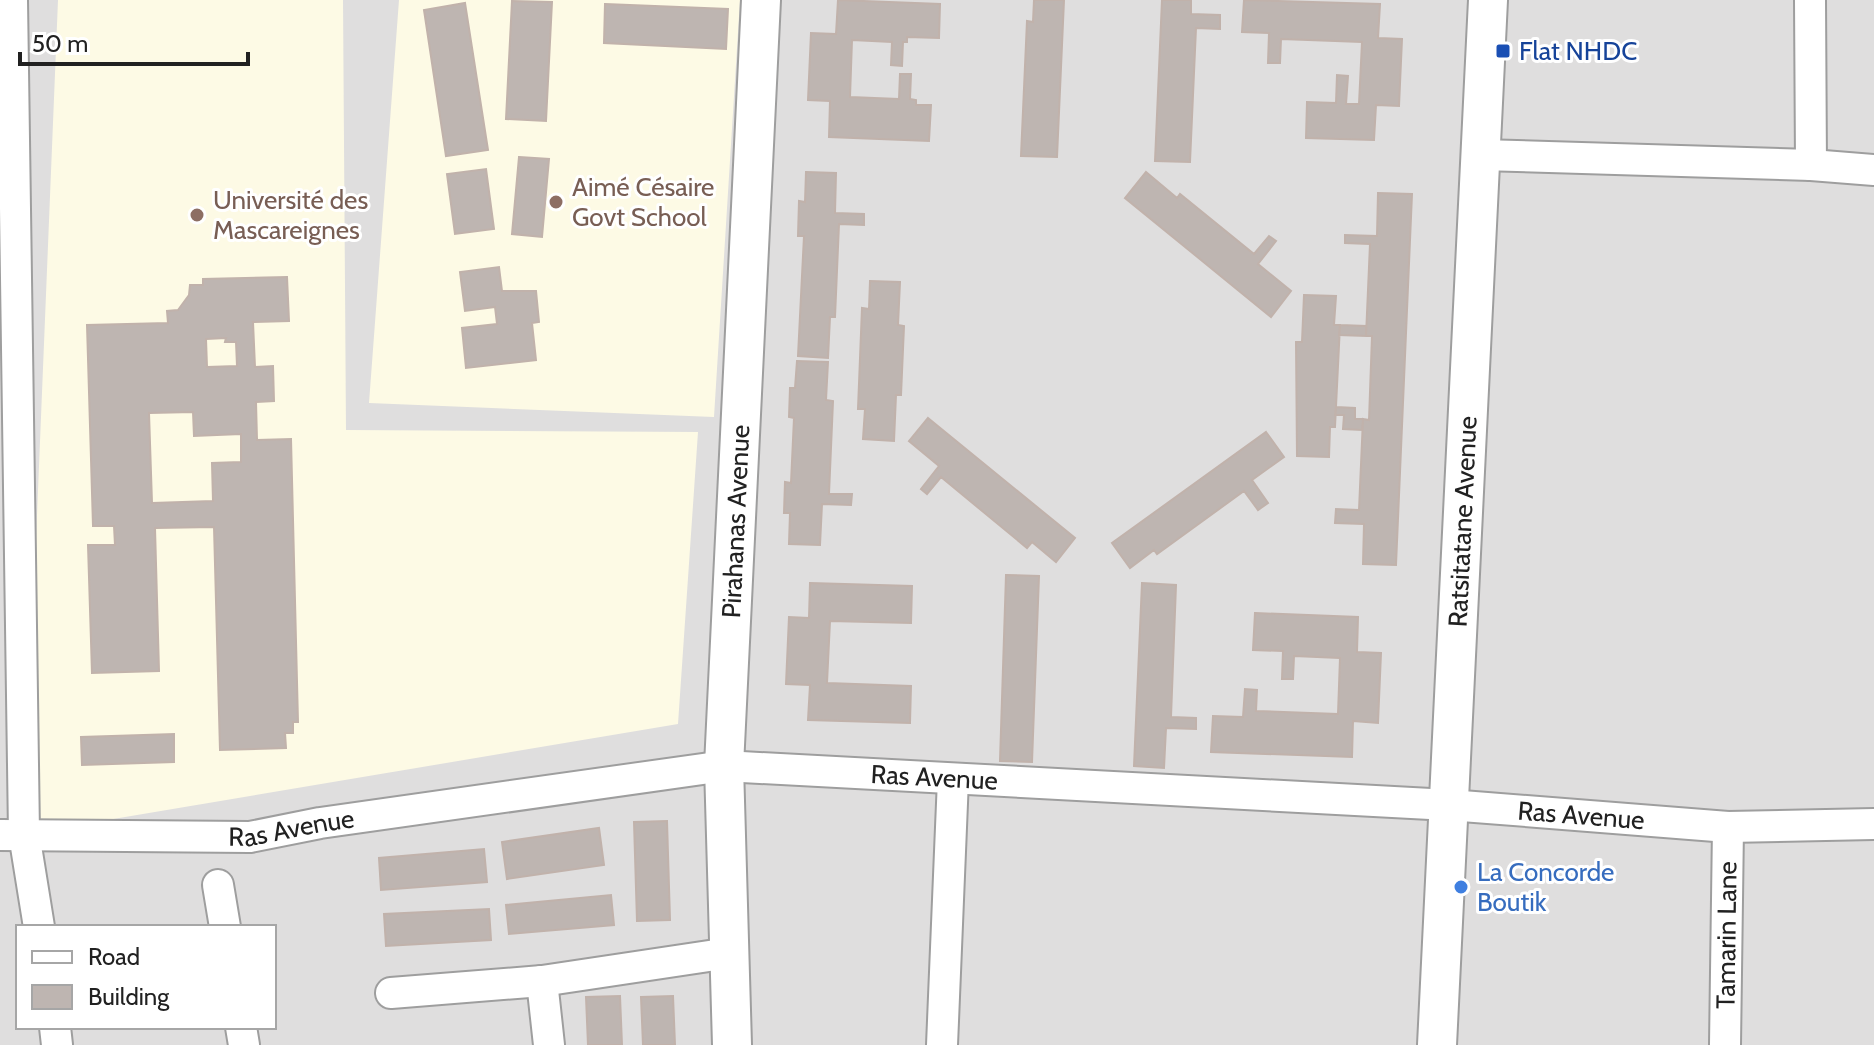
<svg xmlns="http://www.w3.org/2000/svg" width="1874" height="1045" viewBox="0 0 1874 1045" font-family="Cabin,sans-serif">
<style>
.residential{fill:#dfdede;fill-rule:evenodd}
.education{fill:#fdfae5}
.building{fill:#beb5b1;stroke:#c1b2ab;stroke-width:2;fill-rule:evenodd}
.lines{fill:none;stroke-linecap:round;stroke-linejoin:round}
.minor-casing{stroke:#9e9e9e;stroke-width:34}
.tertiary-casing{stroke:#9e9e9e;stroke-width:42}
.minor{stroke:#fff;stroke-width:30}
.tertiary{stroke:#fff;stroke-width:38}
.transit-dot{fill:#1a4fb4;stroke:#fff;stroke-width:3}
.education-dot{fill:#8d6e63;stroke:#fff;stroke-width:3}
.shop-dot{fill:#3f7fe0;stroke:#fff;stroke-width:3}
.labels{text-anchor:middle;stroke-width:6;stroke-linejoin:round;paint-order:stroke}
.transit-label{font-size:26px;fill:#164399;stroke:#fff;text-anchor:start}
.education-label{font-size:26px;fill:#785e54;stroke:#fff;text-anchor:start}
.street-label{font-size:26px;fill:#212121;stroke:#fff}
.shop-label{font-size:26px;fill:#366cbe;stroke:#fff;text-anchor:start}
</style>
<rect width="100%" height="100%" fill="#f1ede8"/>
<!-- residential -->
<path class="residential" d="M0 0H1874V1045H0ZM18 927H274V1027H18Z"/>
<!-- education -->
<path class="education" d="M58 0H343L346 430 698 432 678 724 24 834Z
M399 0H740L714 417 369 403Z"/>
<!-- building -->
<path class="building" d="M838 0 940 4 939 38 907 37V42H903L902 66 891 65 892 42 852 40 850 97 899 99 900 74H911L910 99 916 100V105H931L929 141 829 137 830 101 808 100 811 33 836 34Z
M1034 0H1064L1057 157 1021 156 1027 21 1033 22Z
M1162 0H1191V14L1220 15V29L1196 28 1190 162 1155 161Z
M1244 0 1380 4 1378 38 1402 39 1399 106 1376 105 1374 140 1306 138 1307 102 1336 103 1337 75 1348 76 1346 104H1359L1362 42 1281 39 1280 63H1268L1269 33 1242 32Z
M512 1 552 2 546 121 506 119Z
M465 3 488 150 446 156 424 10Z
M605 4 728 9 726 49 604 43Z
M519 157 549 159 542 237 512 234Z
M486 169 494 229 455 234 447 174Z
M806 172 836 173 835 213 864 214V225L839 224 835 317H830L828 358 798 356 804 236H798L799 201 805 202Z
M1146 172 1177 198 1180 194 1254 254 1269 236 1276 241 1258 264 1291 291 1271 317 1125 198Z
M1378 193 1412 194 1396 565 1363 564 1364 524 1335 523 1336 509 1359 510 1363 419 1369 420 1372 336H1366L1370 244 1345 243V235L1377 236Z
M499 267 502 291H536L539 322 532 323 536 360 466 368 462 328 497 324 495 307 465 311 460 272Z
M287 277 289 321 253 322 255 367 273 366 274 401 256 402 257 440 291 439 298 722H293V733H285L286 748 220 750 214 527 155 528 159 671 92 673 88 545H115L114 526H93L87 325 168 323 167 311 178 310 189 295 190 285H203V279ZM226 338 225 342H236L237 366 207 367 206 339ZM193 412 194 436 241 434V462L212 463 213 501 152 503 149 413Z
M870 281 900 282 898 325 904 326 901 395H896L894 441 863 439 865 409H858L862 308 869 309Z
M1304 295 1336 296 1334 325H1340L1335 427H1330L1329 457 1297 456 1296 342H1302Z
M1340 325 1366 326V336L1339 335Z
M797 361 828 362 826 400 833 401 829 494H852L851 505 822 504 820 545 789 544 790 513H784L785 482 791 483 794 418 789 417 790 388H795Z
M1336 407 1355 408V419H1363L1362 430 1343 429 1344 415H1335Z
M928 418 1075 538 1056 562 1032 542 1027 548 941 477 927 494 921 489 939 466 909 441Z
M1266 432 1284 457 1252 480 1268 503 1258 510 1244 491 1157 554 1154 550 1130 568 1112 543Z
M1006 575 1039 576 1032 762 1000 761Z
M810 583 912 586 911 623 830 621 827 683 911 686 910 723 808 720 810 685 786 684 789 617 809 618Z
M1142 583 1176 585 1171 717 1196 718V729L1166 728 1164 768 1134 766Z
M1255 613 1358 617 1357 652 1381 653 1378 723 1353 721 1352 757 1211 752 1213 716 1243 717 1245 689 1257 690 1256 711 1338 714 1340 658 1294 656 1293 679H1282L1283 651 1253 650Z
M174 734V762L82 765 81 737Z
M667 821 670 920 637 921 634 822Z
M599 828 604 865 507 879 502 842Z
M484 849 487 882 381 890 379 858Z
M611 895 614 925 509 934 506 905Z
M489 909 491 940 386 946 384 914Z
M620 996 622 1045H588L586 997Z
M673 996 675 1045H643L641 997Z"/>
<g class="lines">
<defs>
<g id="minor">
<path d="M12 0 24 834 39 927"/>
<path d="M1810 0 1811 165"/>
<path d="M1481 155 1811 165 1874 170"/>
<path id="s1" d="M0 835 250 837 320 823 724 766 1449 805 1728 827 1874 824"/>
<path d="M218 885 225 927"/>
<path d="M542 981 549 1045"/>
<path d="M391 993 542 981 729 953"/>
<path d="M55 1027 57 1045"/>
<path d="M241 1027 244 1045"/>
<path d="M942 1045 953 779"/>
<path id="s2" d="M1725 1045 1728 827"/>
</g>
<g id="tertiary">
<path id="s3" d="M732 1045 724 766 761 0"/>
<path id="s4" d="M1437 1045 1488 0"/>
</g>
</defs>
<!-- minor casing -->
<use href="#minor" class="minor-casing"/>
<!-- tertiary casing -->
<use href="#tertiary" class="tertiary-casing"/>
<!-- minor -->
<use href="#minor" class="minor"/>
<!-- tertiary -->
<use href="#tertiary" class="tertiary"/>
</g>
<!-- markers -->
<rect class="transit-dot" x="1495" y="43" width="16" height="16" rx="4"/>
<g class="education-dot">
<circle cx="556" cy="202" r="8"/>
<circle cx="197" cy="215" r="8"/>
</g>
<circle class="shop-dot" cx="1461" cy="887" r="8"/>
<g class="labels">
<!-- transit labels -->
<g class="transit-label">
<text x="1519" y="60">Flat NHDC</text>
</g>
<!-- education labels -->
<g class="education-label">
<text x="572" y="196">Aimé Césaire<tspan x="572" dy="30">Govt School</tspan></text>
<text x="213" y="209">Université des<tspan x="213" dy="30">Mascareignes</tspan></text>
</g>
<!-- street labels -->
<g class="street-label">
<text dy="9" stroke="none"><textPath href="#s3" startOffset="524">Pirahanas Avenue</textPath></text>
<text dy="9" stroke="none"><textPath href="#s4" startOffset="524">Ratsitatane Avenue</textPath></text>
<text dy="9" stroke="none"><textPath href="#s1" startOffset="940">Ras Avenue</textPath></text>
<text dy="9" stroke="none"><textPath href="#s1" startOffset="1588">Ras Avenue</textPath></text>
<text dy="9" stroke="none"><textPath href="#s1" startOffset="292">Ras Avenue</textPath></text>
<text dy="9" stroke="none"><textPath href="#s2" startOffset="110">Tamarin Lane</textPath></text>
</g>
<!-- shop labels -->
<g class="shop-label">
<text x="1477" y="881">La Concorde<tspan x="1477" dy="30">Boutik</tspan></text>
</g>
</g>
<!-- legend -->
<rect x="16" y="925" width="260" height="104" fill="#ffffff" stroke="#a6a6a6" stroke-width="2"/>
<rect x="32" y="951" width="40" height="12" fill="#ffffff" stroke="#a6a6a6" stroke-width="2"/>
<text x="88" y="965" font-size="24" fill="#212121">Road</text>
<rect x="32" y="985" width="40" height="24" fill="#beb5b1" stroke="#a6a6a6" stroke-width="2"/>
<text x="88" y="1005" font-size="24" fill="#212121">Building</text>
<!-- scale -->
<path d="M20 52v12h228v-12" fill="none" stroke="#212121" stroke-width="4"/>
<text x="32" y="52" font-size="24" fill="#212121" stroke="#ffffff" stroke-width="6" paint-order="stroke">50 m</text>
</svg>
